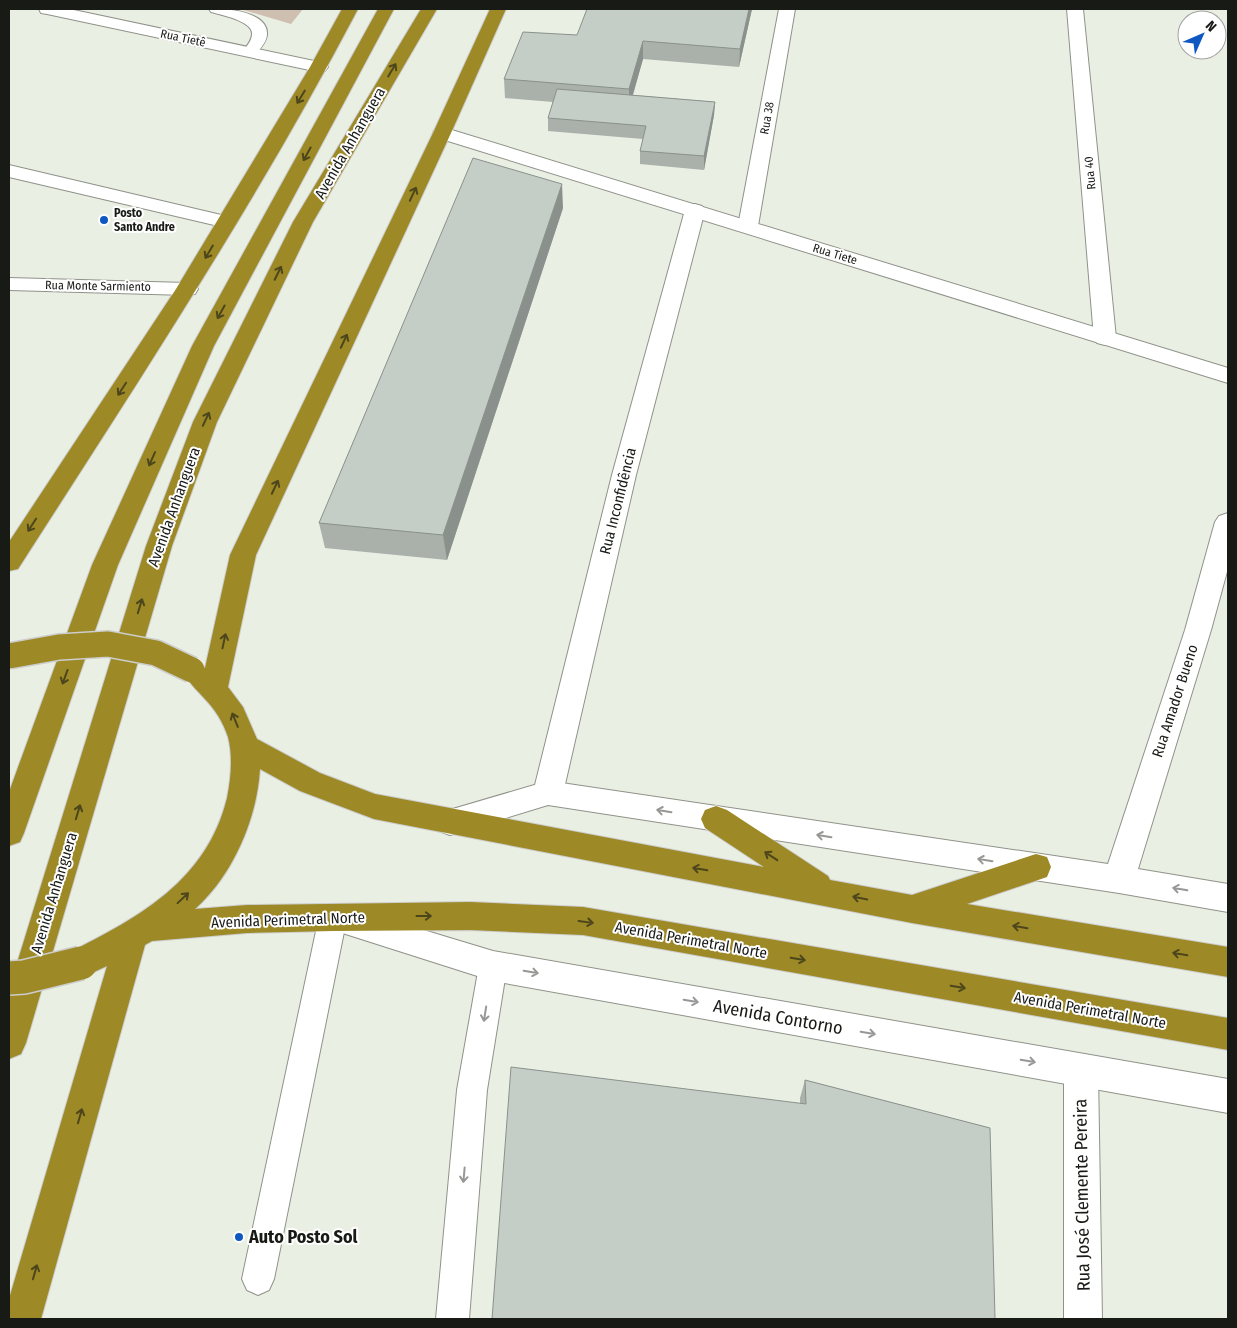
<svg xmlns="http://www.w3.org/2000/svg" width="1237" height="1328" viewBox="0 0 1237 1328" font-family="'Fira Sans Condensed',sans-serif">
<style>
.green{fill:#cebfb0}
.lines{fill:none;stroke-linecap:round;stroke-linejoin:round}
.lane-casing{stroke:#8f9289;stroke-width:2}
.street-casing{stroke:#8f9289;stroke-width:2}
.secondary-casing{stroke:#8f9289;stroke-width:2}
.highway-casing{stroke:#cccdcc;stroke-width:2}
.lane{fill:#fff;fill-rule:evenodd}
.street{fill:#fff;fill-rule:evenodd}
.secondary{fill:#fff;fill-rule:evenodd}
.highway{fill:#9d8926;fill-rule:evenodd}
.highway-bridge-far1-casing{stroke:#cccdcc;stroke-width:28;stroke-linecap:butt}
.highway-bridge-casing{stroke:#cccdcc;stroke-width:36;stroke-linecap:butt}
.highway-bridge-far1{stroke:#9d8926;stroke-width:25}
.highway-bridge{stroke:#9d8926;stroke-width:33}
.wall{fill:#a9b1aa}
.shaded-wall{fill:#8a908b}
.building{fill:#c5cec6;stroke:#8a908b}
.oneway{stroke:#4d461c}
.oneway2{stroke:#979896}
.poi-dot{fill:#0f58c2;stroke:#fff;stroke-width:2}
.labels{text-anchor:middle;stroke-width:4;stroke-linejoin:round;paint-order:stroke}
.far-street-label{font-size:12px;fill:#181a16;stroke:#fff}
.far-poi-label{font-size:12px;font-weight:bold;fill:#181a16;stroke:#fff;text-anchor:start}
.street-label{font-size:15px;fill:#181a16;stroke:#fff}
.near-street-label{font-size:18px;fill:#181a16;stroke:#fff}
.near-poi-label{font-size:18px;font-weight:bold;fill:#181a16;stroke:#fff;text-anchor:start}
</style>
<rect width="100%" height="100%" fill="#eaefe4"/>
<!-- green -->
<path class="green" d="M240 9H303L291 24Z"/>
<g class="lines">
<defs>
<path id="lane" d="M209 9C224 8 269 11 267 35 266 43 260 49 255 55H245L242 52C246 47 252 41 252 34 253 21 221 15 211 12Z
M333 905 343 908 347 917 274 1279 269 1290 258 1295 247 1290 242 1279 319 917 323 908Z
M493 953 503 957 507 966 487 1090 469 1319H436L457 1090 479 966 483 957Z"/>
<path id="street" d="M779 9H795L758 226 755 230 748 232 741 230 738 226Z
M1067 9H1083L1116 338 1113 343 1105 345 1097 343 1094 338Z
M9 165 234 218 237 222 234 226 227 228 9 177Z
M695 204 702 206 705 210 636 475 563 793 558 802 548 805 538 802 533 793 612 475 685 210 688 206Z
M9 278 187 283 195 284 198 289 195 294 187 295 9 290Z
M1081 1054 1093 1059 1098 1071 1102 1319H1064V1071L1069 1059Z"/>
<path id="secondary" d="M39 9H69L319 62 325 63 328 67 325 71 319 72 47 14 41 13Z
M442 127 1228 368V383L435 137 433 133 435 129Z
M1228 513V568L1211 630 1138 869 1228 884V912L1119 893 548 805 450 835 439 831 435 822 439 813 548 781 1108 864 1185 630 1215 522 1219 516Z
M344 906 493 951 1228 1079V1113L493 981 333 930 328 920 333 910Z"/>
<path id="highway" d="M342 9H358C257 202 136 385 18 569L9 571V542L176 289 310 67Z
M378 9H394L214 346 118 565 24 833 20 842 9 846V792L92 565 192 346Z
M421 9H437L313 222 217 422 172 546 26 1043 21 1054 9 1059V989L146 546 193 422 293 222Z
M490 9H506L451 133 256 555 228 687 243 707 257 739 320 773 375 794 764 867 705 828 701 819 705 810 716 806 727 810 828 876 830 880 912 895 1036 854 1047 857 1051 867 1047 877 967 904 1228 947V977L912 923 374 819 300 791 260 769C257 819 233 875 195 909L247 905 470 902 583 907 1228 1018V1050L583 935 470 930 333 931 247 933 152 941 145 945 41 1319H9V1299L107 966 81 978 70 974 65 963 70 952C140 917 207 880 227 798 231 778 233 756 228 737 223 722 215 709 204 698 198 691 192 686 187 678L191 670 201 667 205 668 230 555 433 133Z"/>
</defs>
<!-- lane casing -->
<use href="#lane" class="lane-casing"/>
<!-- street casing -->
<use href="#street" class="street-casing"/>
<!-- secondary casing -->
<use href="#secondary" class="secondary-casing"/>
<!-- highway casing -->
<use href="#highway" class="highway-casing"/>
<!-- lane -->
<use href="#lane" class="lane"/>
<!-- street -->
<use href="#street" class="street"/>
<!-- secondary -->
<use href="#secondary" class="secondary"/>
<!-- highway -->
<use href="#highway" class="highway"/>
<defs>
<path id="highway-bridge-far1" d="M9 656 59 647 108 644 156 653 192 670"/>
<path id="highway-bridge" d="M9 978 24 977 81 963"/>
</defs>
<!-- highway-bridge-far1 casing -->
<use href="#highway-bridge-far1" class="highway-bridge-far1-casing"/>
<!-- highway-bridge casing -->
<use href="#highway-bridge" class="highway-bridge-casing"/>
<!-- highway-bridge-far1 -->
<use href="#highway-bridge-far1" class="highway-bridge-far1"/>
<!-- highway-bridge -->
<use href="#highway-bridge" class="highway-bridge"/>
</g>
<!-- wall -->
<path class="wall" d="M752 9 739 67 643 59 633 95 715 102 714 115 704 170 640 164V151L643 139 548 131V118L553 102 505 98 504 79 577 35Z
M563 208 447 560 325 548 319 523Z
M805 1080 990 1128 800 1104V1098Z"/>
<!-- shaded-wall -->
<path class="shaded-wall" d="M749 9H752L739 67 740 49Z
M643 41V59L629 108V89Z
M715 102 714 115 704 170V156Z
M562 184 563 208 447 560 443 535Z"/>
<!-- building -->
<path class="building" d="M587 9H749L740 49 643 41 629 89 504 79 523 32 577 35Z
M557 89 715 102 704 156 640 151 646 126 548 118Z
M473 158 562 184 443 535 319 523Z
M511 1067 806 1104 805 1080 990 1128 995 1319H492Z"/>
<!-- one-way arrows -->
<defs><path id="oneway-shaft" d="M-6 0H5M1.5-3L5.5 0L1.5 3" fill="none" stroke-width="1.6" stroke-linecap="round" stroke-linejoin="round" transform="scale(1.25)"/></defs>
<g class="oneway">
<use href="#oneway-shaft" transform="translate(392 70) rotate(-59)"/>
<use href="#oneway-shaft" transform="translate(301 97) rotate(121)"/>
<use href="#oneway-shaft" transform="translate(307 154) rotate(119)"/>
<use href="#oneway-shaft" transform="translate(413 194) rotate(-65)"/>
<use href="#oneway-shaft" transform="translate(209 252) rotate(121)"/>
<use href="#oneway-shaft" transform="translate(278 273) rotate(-64)"/>
<use href="#oneway-shaft" transform="translate(221 312) rotate(119)"/>
<use href="#oneway-shaft" transform="translate(344 341) rotate(-65)"/>
<use href="#oneway-shaft" transform="translate(122 389) rotate(123)"/>
<use href="#oneway-shaft" transform="translate(206 419) rotate(-65)"/>
<use href="#oneway-shaft" transform="translate(152 459) rotate(114)"/>
<use href="#oneway-shaft" transform="translate(275 487) rotate(-65)"/>
<use href="#oneway-shaft" transform="translate(32 525) rotate(123)"/>
<use href="#oneway-shaft" transform="translate(140 606) rotate(-73)"/>
<use href="#oneway-shaft" transform="translate(224 641) rotate(-78)"/>
<use href="#oneway-shaft" transform="translate(65 677) rotate(110)"/>
<use href="#oneway-shaft" transform="translate(235 720) rotate(-112)"/>
<use href="#oneway-shaft" transform="translate(78 812) rotate(-73)"/>
<use href="#oneway-shaft" transform="translate(771 856) rotate(-147)"/>
<use href="#oneway-shaft" transform="translate(700 869) rotate(-170)"/>
<use href="#oneway-shaft" transform="translate(183 898) rotate(-43)"/>
<use href="#oneway-shaft" transform="translate(860 898) rotate(-169)"/>
<use href="#oneway-shaft" transform="translate(424 916)"/>
<use href="#oneway-shaft" transform="translate(586 922) rotate(8)"/>
<use href="#oneway-shaft" transform="translate(1020 927) rotate(-170)"/>
<use href="#oneway-shaft" transform="translate(1180 954) rotate(-170)"/>
<use href="#oneway-shaft" transform="translate(798 959) rotate(10)"/>
<use href="#oneway-shaft" transform="translate(958 987) rotate(10)"/>
<use href="#oneway-shaft" transform="translate(80 1116) rotate(-74)"/>
<use href="#oneway-shaft" transform="translate(35 1272) rotate(-74)"/>
</g>
<g class="oneway2">
<use href="#oneway-shaft" transform="translate(664 811) rotate(-171)"/>
<use href="#oneway-shaft" transform="translate(824 836) rotate(-171)"/>
<use href="#oneway-shaft" transform="translate(985 860) rotate(-171)"/>
<use href="#oneway-shaft" transform="translate(1180 889) rotate(-170)"/>
<use href="#oneway-shaft" transform="translate(531 972) rotate(10)"/>
<use href="#oneway-shaft" transform="translate(691 1001) rotate(10)"/>
<use href="#oneway-shaft" transform="translate(485 1014) rotate(99)"/>
<use href="#oneway-shaft" transform="translate(868 1033) rotate(10)"/>
<use href="#oneway-shaft" transform="translate(1028 1061) rotate(10)"/>
<use href="#oneway-shaft" transform="translate(464 1175) rotate(95)"/>
</g>
<!-- markers -->
<g class="poi-dot">
<circle cx="104" cy="220" r="5"/>
<circle cx="239" cy="1237" r="5"/>
</g>
<g class="labels">
<!-- far-street labels -->
<g class="far-street-label">
<text transform="translate(183 38) rotate(12)" y="4">Rua Tietê</text>
<text transform="translate(767 118) rotate(-80)" y="4">Rua 38</text>
<text transform="translate(1090 173) rotate(-95)" y="4">Rua 40</text>
<text transform="translate(835 254) rotate(17)" y="4">Rua Tiete</text>
<text transform="translate(98 286) rotate(1)" y="4">Rua Monte Sarmiento</text>
</g>
<!-- far-poi labels -->
<g class="far-poi-label">
<text x="114" y="217">Posto<tspan x="114" dy="14">Santo Andre</tspan></text>
</g>
<!-- street labels -->
<g class="street-label">
<text transform="translate(350 143) rotate(-60)" y="5">Avenida Anhanguera</text>
<text transform="translate(618 501) rotate(-76)" y="5">Rua Inconfidência</text>
<text transform="translate(174 507) rotate(-70)" y="5">Avenida Anhanguera</text>
<text transform="translate(1175 701) rotate(-72)" y="5">Rua Amador Bueno</text>
<text transform="translate(54 893) rotate(-73)" y="5">Avenida Anhanguera</text>
<text transform="translate(288 920) rotate(-2)" y="5">Avenida Perimetral Norte</text>
<text transform="translate(691 940) rotate(10)" y="5">Avenida Perimetral Norte</text>
<text transform="translate(1090 1010) rotate(10)" y="5">Avenida Perimetral Norte</text>
</g>
<!-- near-street labels -->
<g class="near-street-label">
<text transform="translate(778 1017) rotate(10)" y="6">Avenida Contorno</text>
<text transform="translate(1082 1195) rotate(-91)" y="6">Rua José Clemente Pereira</text>
</g>
<!-- near-poi labels -->
<g class="near-poi-label">
<text x="249" y="1243">Auto Posto Sol</text>
</g>
</g>
<!-- border -->
<rect width="1237" height="1328" fill="none" stroke="#181a16" stroke-width="20"/>
<!-- north arrow -->
<g transform="translate(1202 35) rotate(45)"><circle r="24" fill="#ffffff" stroke="#a3a3a2"/>
<path d="M0-4L9 19L0 12L-9 19Z" fill="#0f58c2"/>
<text y="-8" font-size="14" font-weight="bold" text-anchor="middle" fill="#181a16">N</text>
</g>
</svg>
